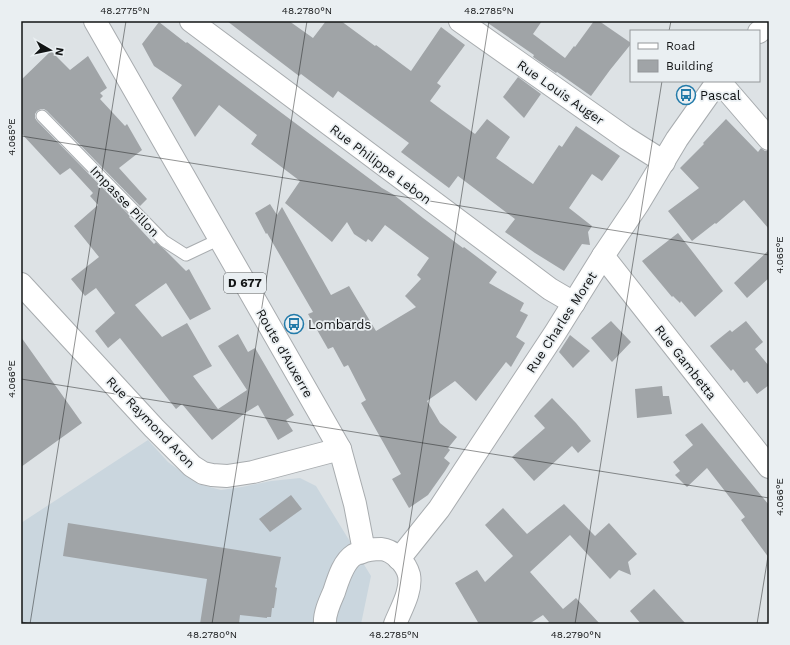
<svg xmlns="http://www.w3.org/2000/svg" width="790" height="645" viewBox="0 0 790 645" font-family="'Work Sans',sans-serif">
<style>
.built{fill:#cad6de}
.building{fill:#a0a4a7}
.lines{fill:none;stroke-linecap:round;stroke-linejoin:round}
.lane-casing{stroke:#a8acaf;stroke-width:13}
.street-casing{stroke:#a8acaf;stroke-width:24}
.secondary-casing{stroke:#a8acaf;stroke-width:24}
.primary-casing{stroke:#a8acaf;stroke-width:24}
.lane{stroke:#fff;stroke-width:11}
.street{stroke:#fff;stroke-width:22}
.secondary{stroke:#fff;stroke-width:22}
.primary{stroke:#fff;stroke-width:22}
.ticks{fill:none;stroke:#121415;stroke-width:1;stroke-opacity:0.45}
.labels{text-anchor:middle;stroke-width:3.5;stroke-linejoin:round;paint-order:stroke}
.shield{fill:#eaeff2;stroke:#535657;stroke-width:1}
.shield-label{font-size:12px;font-weight:bold;fill:#121415}
.street-label{font-size:13px;fill:#121415;stroke:#eaeff2}
.poi-label{font-size:13px;fill:#121415;stroke:#eaeff2;text-anchor:start}
.neatline{fill:none;stroke:#121415;stroke-width:1.5}
.ticks-label{font-size:10px;text-anchor:middle;fill:#121415}
</style>
<rect width="100%" height="100%" fill="#dde2e5"/>
<!-- built -->
<path class="built" d="M148 440 168 462 198 484 221 490 242 487 271 481 300 478 316 486 371 576 361 624H21V523Z"/>
<!-- building -->
<path class="building" d="M227 21H289L313 38 326 21H341L375 46 376 45 411 71 441 27 465 45 437 83 441 86 430 101 442 110 475 134 487 119 510 137 496 158 533 184 559 145 562 147 576 126 620 156 602 181 592 174 569 208 592 226 588 232 590 245 582 244 564 271 535 253 505 232 515 219 458 176 449 188 401 152 409 143 338 91 333 98 301 74 299 76Z
M485 21H542L533 34 565 58 574 46 575 47 594 21H599L631 43V44L610 70 591 96 557 72 556 73 533 57 534 55Z
M159 22 186 43 187 42 382 188 394 195 423 218 463 248 464 247 497 272 489 283 524 303 520 311 528 315 516 337 525 343 511 367 506 362 476 401 455 381 427 401 440 423 457 437 448 448 450 450 444 458 450 463 445 471 428 495 409 508 392 479 401 474 361 403 366 400 348 365 344 367 333 347 328 349 308 314 313 312 267 233 266 234 255 213 270 204 277 215 282 207 331 295 349 286 376 331 416 307 405 296 421 279 417 275 429 258 385 225 372 242 368 239 366 242 354 234 347 222 332 242 285 203 300 181 251 144 257 135 219 105 195 137 172 98 182 85 154 66 142 44Z
M51 51 70 70 88 56 107 88 100 93 103 96 100 99 125 126 127 124 142 150 119 168 147 199 140 206 47 111 44 109H41L37 111 35 114V118L37 121 130 216 129 217 154 244 156 242 165 250 186 271 189 269 211 309 190 320 166 283 135 305 162 337 187 323 212 366 193 376 218 409 247 390 218 346 238 334 248 352 255 348 294 415 286 420 293 431 278 440 258 405 245 413 212 440 182 404 176 409 120 338 108 348 95 331 115 313 96 288 85 296 71 279 99 257 74 226 98 205 90 196 93 193 70 168 60 175 21 133V80Z
M518 77 541 94 524 118 503 97Z
M726 119 758 152 761 148 765 151H769V229L744 200 716 224 715 223 692 241 668 211 699 188 680 168 704 144 703 143Z
M678 233 723 291 695 317 681 301 680 303 673 296 672 297 642 261Z
M769 250V278L747 298 734 283Z
M611 321 631 342 612 362 591 338Z
M746 321 763 342 755 349 769 366V385L757 394 747 381 744 383 733 369 731 371 710 346 730 330 732 332Z
M570 335 590 351 573 368 559 352Z
M21 337 82 423 21 467Z
M662 386 663 396H669L672 414 637 418 635 389Z
M552 398 576 423 591 441 578 453 572 446 534 481 512 457 545 428 534 416Z
M702 423 769 505V558L741 520 745 517 707 468 687 487 675 475 680 471 673 462 693 445 685 435Z
M291 495 302 509 270 532 259 519Z
M564 504 595 536 609 523 637 554 628 562 631 575 619 570 610 579 570 535 530 572 563 609 576 598 600 624H547L549 622 543 615 529 624H479L455 583 477 570 485 582 513 556 485 525 503 508 527 534Z
M68 523 281 557 275 587 277 588 274 608H272L271 617H267V618L240 615 239 624H200L207 579 63 556Z
M654 589 686 624H641L630 611Z"/>
<g class="lines">
<defs>
<path id="lane" d="M42 116 164 241 186 255 220 239"/>
<path id="street" d="M191 21 550 289 574 303
M460 21 626 138 664 162
M719 81 769 139
M603 256 769 467
M21 284 154 428 192 466 203 473 212 475 227 476 253 472 340 449"/>
<path id="secondary" d="M759 32 769 24
M399 559 439 509 555 333 603 256 638 204 677 139 718 81"/>
<path id="primary" d="M95 21 340 449 355 504 364 551
M325 624C324 614 330 601 334 592 338 580 343 562 354 555 356 554 358 553 360 553 366 550 374 549 381 549 393 550 406 563 409 575 412 591 401 609 395 624"/>
</defs>
<!-- lane casing -->
<use href="#lane" class="lane-casing"/>
<!-- street casing -->
<use href="#street" class="street-casing"/>
<!-- secondary casing -->
<use href="#secondary" class="secondary-casing"/>
<!-- primary casing -->
<use href="#primary" class="primary-casing"/>
<!-- lane -->
<use href="#lane" class="lane"/>
<!-- street -->
<use href="#street" class="street"/>
<!-- secondary -->
<use href="#secondary" class="secondary"/>
<!-- primary -->
<use href="#primary" class="primary"/>
</g>
<!-- ticks -->
<path class="ticks" d="M669 31 671 21M21 136 769 255M21 379 769 498M21 622 35 624M30 624 126 21M212 624 307 21M394 624 489 21M575 624 662 81M757 624 769 550"/>
<!-- icons -->
<defs>
<symbol id="bus-ring" viewBox="-11 -11 22 22"><circle r="9.5" fill="#eaeff2" stroke="#227aa9" stroke-width="1.5"/><path d="M-5-6H5V4H4V6H2V4H-2V6H-4V4H-5ZM-3.5-4V0h7V-4ZM-3.5 1.2v1.5H-2V1.2ZM2 1.2v1.5H3.5V1.2Z" fill="#227aa9"/></symbol>
</defs>
<g fill-rule="evenodd">
<use href="#bus-ring" x="675" y="84" width="22" height="22"/>
<use href="#bus-ring" x="283" y="313" width="22" height="22"/>
</g>
<g class="labels">
<!-- shield labels -->
<rect class="shield" x="224" y="273" width="42" height="20" rx="3"/>
<g class="shield-label">
<text x="245" y="287">D 677</text>
</g>
<!-- street labels -->
<g class="street-label">
<text transform="translate(561 92) rotate(35)" y="5">Rue Louis Auger</text>
<text transform="translate(381 164) rotate(37)" y="5">Rue Philippe Lebon</text>
<text transform="translate(125 201) rotate(46)" y="5">Impasse Pillon</text>
<text transform="translate(561 322) rotate(-57)" y="5">Rue Charles Moret</text>
<text transform="translate(285 353) rotate(60)" y="5">Route d'Auxerre</text>
<text transform="translate(686 362) rotate(52)" y="5">Rue Gambetta</text>
<text transform="translate(151 422) rotate(46)" y="5">Rue Raymond Aron</text>
</g>
<!-- poi labels -->
<g class="poi-label">
<text x="700" y="100">Pascal</text>
<text x="308" y="329">Lombards</text>
</g>
</g>
<!-- border -->
<rect width="790" height="645" fill="none" stroke="#eaeff2" stroke-width="44"/>
<!-- legend -->
<rect x="630" y="30" width="130" height="52" fill="#eaeff2" stroke="#94979a"/>
<rect x="638" y="43" width="20" height="6" fill="#ffffff" stroke="#94979a"/>
<text x="666" y="50" font-size="12" fill="#121415">Road</text>
<rect x="638" y="60" width="20" height="12" fill="#a0a4a7" stroke="#94979a"/>
<text x="666" y="70" font-size="12" fill="#121415">Building</text>
<!-- north arrow -->
<g transform="translate(50 50) rotate(99)" stroke="#eaeff2" stroke-width="3" paint-order="stroke">
<path d="M0-3L7 15L0 10L-7 15Z" fill="#121415"/>
<text y="-6" font-size="11" font-weight="bold" text-anchor="middle" fill="#121415">N</text>
</g>
<rect x="22" y="22" width="746" height="601" class="neatline"/>
<g class="ticks-label">
<text x="125" y="14">48.2775°N</text>
<text x="307" y="14">48.2780°N</text>
<text x="489" y="14">48.2785°N</text>
<text transform="translate(11 137) rotate(-90)" y="4">4.065°E</text>
<text transform="translate(779 255) rotate(-90)" y="4">4.065°E</text>
<text transform="translate(11 379) rotate(-90)" y="4">4.066°E</text>
<text transform="translate(779 497) rotate(-90)" y="4">4.066°E</text>
<text x="212" y="638">48.2780°N</text>
<text x="394" y="638">48.2785°N</text>
<text x="576" y="638">48.2790°N</text>
</g>
</svg>
